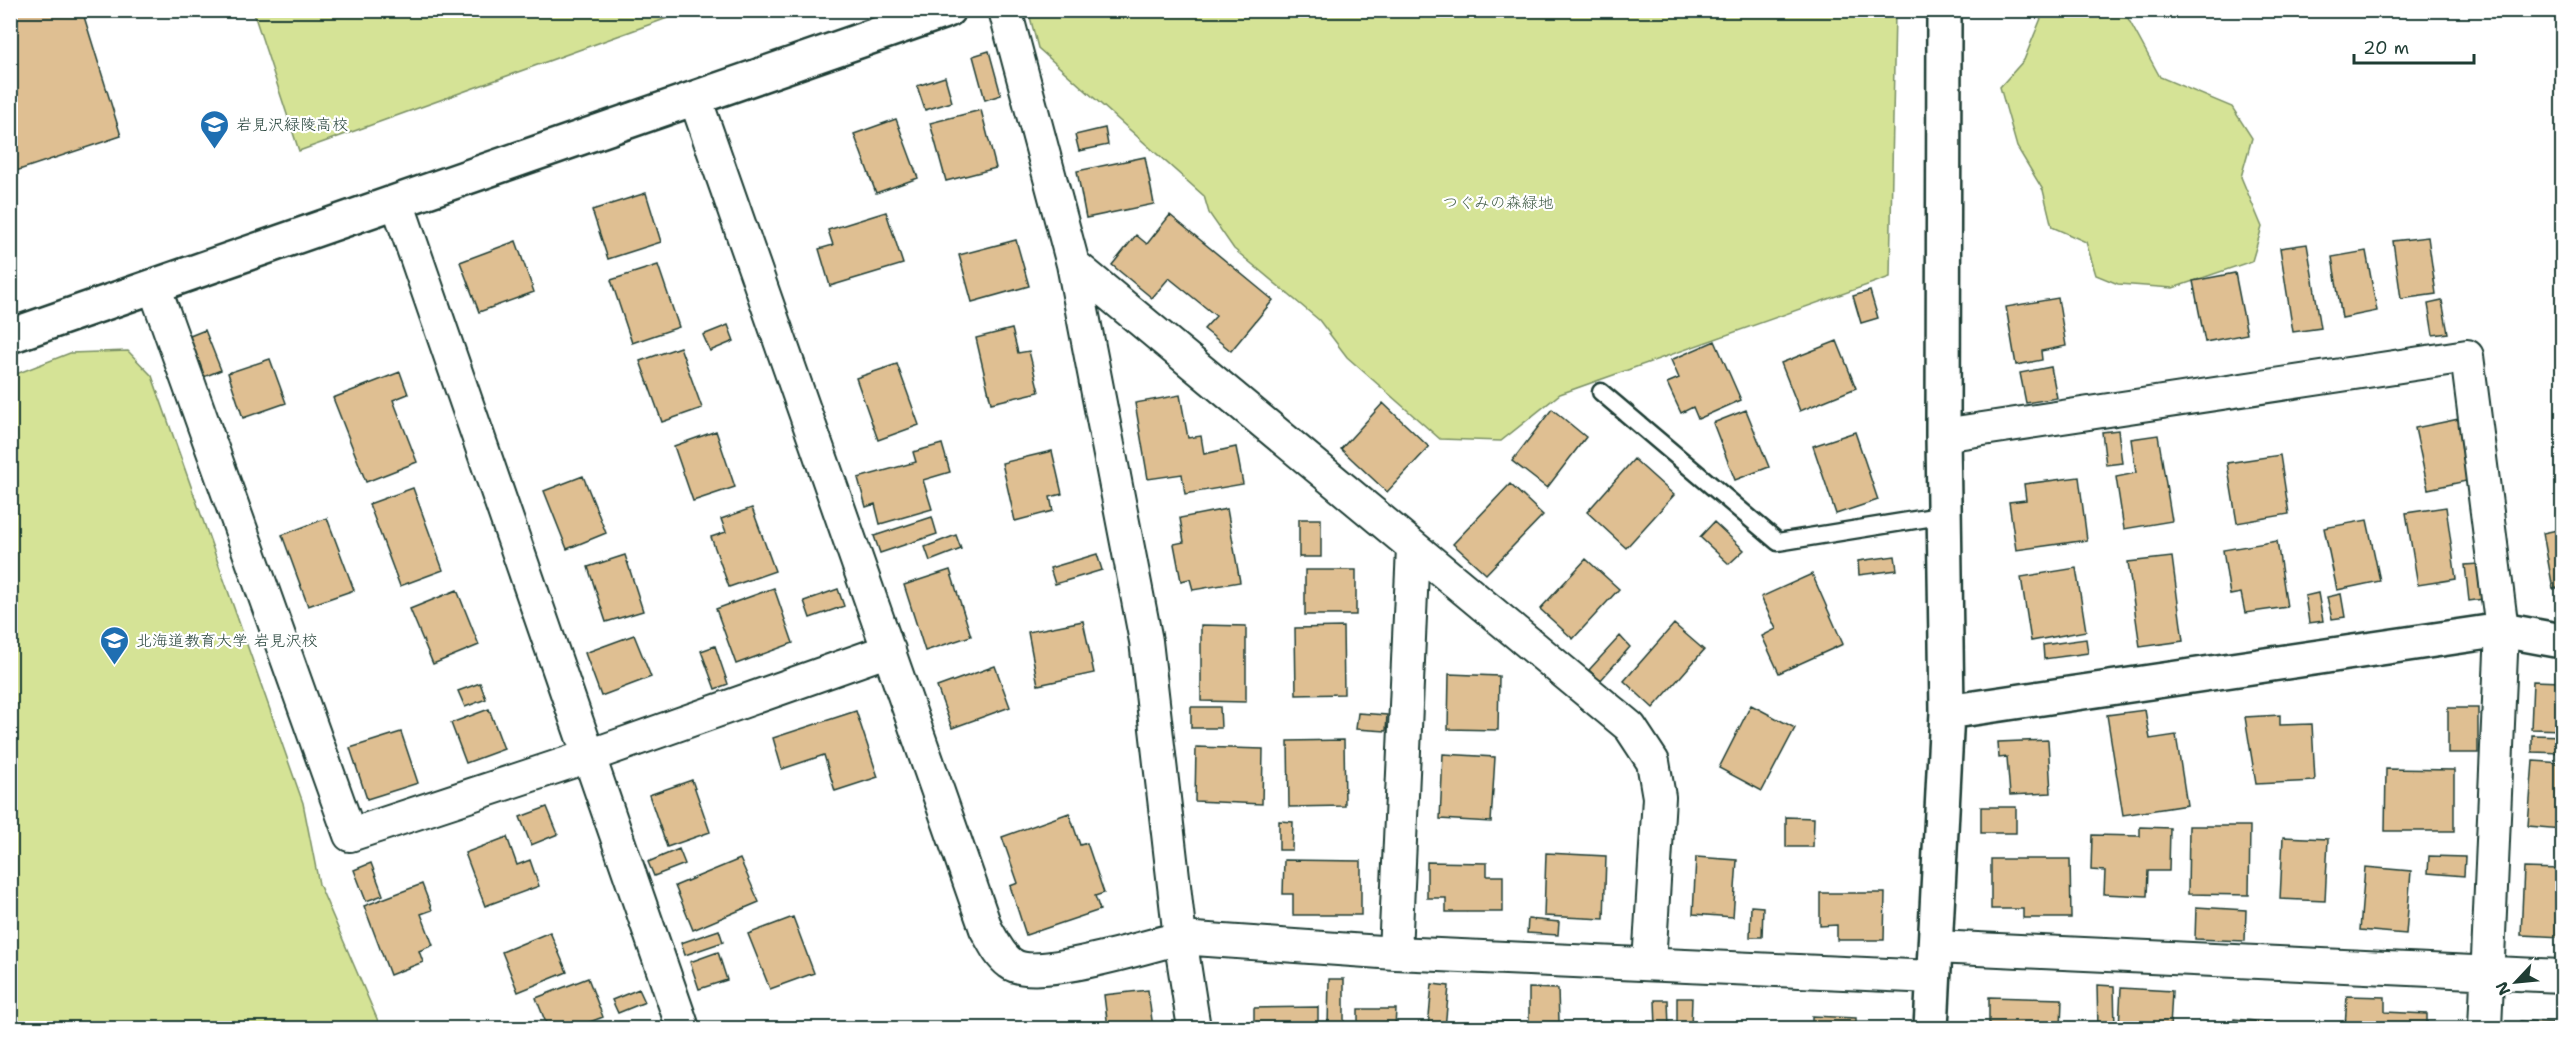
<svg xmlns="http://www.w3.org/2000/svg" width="2573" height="1039" viewBox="0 0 2573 1039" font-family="'Shantell Sans','Klee One',sans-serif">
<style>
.green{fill:#d5e396;stroke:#7a9065;stroke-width:1.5}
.building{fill:#dfbf92;stroke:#1f3d34;stroke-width:1.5}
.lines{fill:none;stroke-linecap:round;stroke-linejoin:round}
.lane-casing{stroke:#1f3d34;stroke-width:21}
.street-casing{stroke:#1f3d34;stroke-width:36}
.secondary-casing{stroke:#1f3d34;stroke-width:38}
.lane{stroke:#fff;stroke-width:16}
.street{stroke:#fff;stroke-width:32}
.secondary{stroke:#fff;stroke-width:33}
.labels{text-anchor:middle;stroke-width:4.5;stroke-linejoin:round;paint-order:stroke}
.poi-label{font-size:16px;fill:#1f3d34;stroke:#fff;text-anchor:start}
.park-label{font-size:16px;fill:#435e48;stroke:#fff}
</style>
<rect width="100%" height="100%" fill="#fff"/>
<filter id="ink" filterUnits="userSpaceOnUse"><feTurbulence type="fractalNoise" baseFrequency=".0167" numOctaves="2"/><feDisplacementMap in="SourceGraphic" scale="12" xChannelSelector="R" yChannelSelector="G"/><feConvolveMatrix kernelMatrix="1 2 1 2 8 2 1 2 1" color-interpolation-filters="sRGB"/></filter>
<g filter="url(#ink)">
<!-- green -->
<path class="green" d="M253 11V10L687 11 299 151Z
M1038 11H1895L1890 277 1560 394 1501 441 1440 439 1347 357 1319 320 1234 249 1209 213 1204 196 1038 48 1029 13Z
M2044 11H2124L2160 77 2232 107 2252 138 2241 177 2262 227 2252 261 2173 288 2118 284 2096 275 2086 242 2052 227 2043 190 2017 147 2000 87 2024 60Z
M128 351 152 376 303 803 319 884 381 1028H11V376L70 353Z"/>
<!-- building -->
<path class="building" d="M10 10H82L121 136 10 173Z
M989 51 1001 95 985 100 973 56Z
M945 77 952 102 925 110 917 86Z
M981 110 996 168 946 181 930 123Z
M896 119 918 178 876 193 854 134Z
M1105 128 1108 145 1079 151 1075 135Z
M1145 157 1154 204 1086 218 1077 171Z
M646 193 661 242 608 259 592 210Z
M886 212 903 264 830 286 819 249 833 245 828 230Z
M1170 215 1273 300 1231 351 1204 329 1216 316 1169 278 1152 298 1112 265 1136 235 1147 244Z
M2428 237 2436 294 2401 299 2393 241Z
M1016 240 1029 286 972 302 959 255Z
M516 241 534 292 479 312 460 262Z
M2307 244 2321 328 2293 332 2280 248Z
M2366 251 2377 311 2342 318 2332 257Z
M658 265 679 327 632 343 611 280Z
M2235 273 2247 334 2205 342 2193 281Z
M1870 291 1878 318 1861 323 1853 296Z
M2058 298 2066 346 2041 351 2042 360 2016 365 2006 307Z
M2442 301 2448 333 2433 335 2428 304Z
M728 325 734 341 710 351 703 335Z
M1012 329 1018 353 1029 351 1039 392 991 403 976 338Z
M205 330 221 370 201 378 185 338Z
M1715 341 1741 400 1698 419 1693 407 1681 413 1667 383 1679 378 1671 360Z
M1837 341 1856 388 1800 411 1781 363Z
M680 347 702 408 662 422 640 361Z
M270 359 286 403 243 418 228 373Z
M897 364 919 425 878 440 856 378Z
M2051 367 2057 398 2026 403 2020 373Z
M400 372 408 394 393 400 417 462 366 482 333 398Z
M1180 395 1188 438 1201 436 1204 454 1236 447 1243 484 1185 494 1182 474 1148 479 1135 403Z
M1383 403 1429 447 1387 492 1341 449Z
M1552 409 1586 437 1547 488 1512 461Z
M1746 410 1769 467 1735 480 1713 423Z
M2459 419 2471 480 2428 489 2415 428Z
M2118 430 2122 463 2106 465 2102 432Z
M716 431 735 487 693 501 674 446Z
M1855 432 1878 500 1836 514 1813 446Z
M2158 435 2172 521 2124 529 2116 477 2136 473 2131 439Z
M942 444 950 472 923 480 932 509 880 524 875 504 866 507 858 478 916 462 913 452Z
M1052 451 1062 494 1050 497 1053 511 1015 521 1002 463Z
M2280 455 2289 514 2237 523 2227 463Z
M1634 459 1674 495 1626 548 1587 512Z
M583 476 606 533 567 549 544 491Z
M2079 477 2087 540 2016 550 2009 502 2026 500 2024 484Z
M1510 484 1543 515 1486 574 1453 544Z
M413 488 443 570 400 586 369 504Z
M2446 507 2456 579 2418 585 2406 513Z
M752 508 775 571 729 587 711 537 726 532 721 519Z
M1227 509 1240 582 1193 590 1190 579 1181 581 1174 544 1184 542 1180 518Z
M932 517 937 534 880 553 874 536Z
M327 518 354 590 308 606 282 535Z
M1299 519H1321V557H1299Z
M2367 520 2380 581 2337 590 2324 528Z
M1714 522 1744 550 1729 564 1700 537Z
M2562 529V587L2553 589 2543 533Z
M956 535 961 549 930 561 925 547Z
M2277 541 2287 607 2245 613 2241 593 2230 595 2223 550Z
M1097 554 1102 570 1055 584 1050 568Z
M625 555 643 611 606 622 588 567Z
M1895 556 1897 570 1859 575 1858 561Z
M2172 557 2183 641 2140 647 2128 562Z
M1586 559 1619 589 1573 639 1540 609Z
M2478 564 2483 599 2469 601 2465 565Z
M2076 568 2086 631 2031 641 2021 577Z
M950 570 971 636 925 651 904 585Z
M1305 570H1356V615H1305Z
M1812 574 1843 644 1779 673 1762 636 1776 629 1761 597Z
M774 588 793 643 736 664 716 609Z
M838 589 844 606 810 618 804 601Z
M457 590 479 645 433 664 410 609Z
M2318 593 2323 621 2309 623 2305 596Z
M2341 594 2345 617 2332 619 2327 597Z
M1083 621 1094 673 1038 685 1028 632Z
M1674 624 1704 650 1653 708 1624 681Z
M1201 625 1246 626V702L1201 701Z
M1343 627 1344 694 1296 695 1295 628Z
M634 635 651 677 601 696 585 653Z
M1620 636 1630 647 1600 681 1589 670Z
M2086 639 2088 653 2044 659 2043 645Z
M715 646 728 684 715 689 701 651Z
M995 666 1010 707 952 728 937 687Z
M1449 674 1499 676 1498 730 1448 729Z
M2533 681 2562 682V730L2531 729Z
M480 683 486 699 465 707 458 691Z
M1751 705 1795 728 1762 791 1719 768Z
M1191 707H1220L1221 728H1191Z
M2448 708H2478V753H2448Z
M489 709 504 749 466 763 451 723Z
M2145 710 2150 739 2176 735 2187 805 2123 815 2107 715Z
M856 711 878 777 835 791 824 755 782 769 773 738Z
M1358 713 1387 715 1386 731 1356 729Z
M2280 715V725L2312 724 2315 781 2256 784 2245 717Z
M401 732 418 783 367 799 350 748Z
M2532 735 2562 736V753L2532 752Z
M1344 740 1345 806 1289 807 1288 741Z
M2048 740 2051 793 2010 795 2007 757 1999 758 1998 742Z
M1196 747 1263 749 1262 804 1195 801Z
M1443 754 1495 757 1491 822 1440 819Z
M2533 761 2562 763V829L2528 826Z
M2386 769 2454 770V831H2385Z
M692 780 710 832 667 847 649 795Z
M547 807 558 834 531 845 520 817Z
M1981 807H2016V833H1981Z
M1069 813 1080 845 1087 843 1104 893 1095 896 1100 910 1026 935 1010 886 1018 883 1002 837Z
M1786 817 1814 818 1813 847H1786Z
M1279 821 1293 822 1292 850H1279Z
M2189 826H2250L2249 895 2188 894Z
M2140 827 2170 828 2169 871H2148L2147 896 2104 894 2105 871 2091 870 2092 835 2140 836Z
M507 837 517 865 530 860 539 886 485 906 465 853Z
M2283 837 2328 839 2325 901 2280 899Z
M679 849 685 864 654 876 648 862Z
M1546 853 1606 856 1604 919 1544 916Z
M2429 856 2465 857 2464 876 2428 873Z
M1696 857 1737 860 1733 917 1693 914Z
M740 859 759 902 693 930 675 886Z
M1991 859H2070L2071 918H2023V909H1991Z
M1284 860 1361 861V915H1293V894H1283Z
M1427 862 1487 863V876H1503V912H1446V898H1427Z
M371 863 383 895 366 901 354 870Z
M2365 867 2411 871 2406 934 2360 930Z
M2524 868 2562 869V937L2521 935Z
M422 884 432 910 421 914 433 945 419 951 423 962 390 975 364 906Z
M1820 893H1885L1884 940H1837V925L1820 926Z
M1751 906 1763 907 1762 937H1750Z
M2196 907 2246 910 2245 941 2195 939Z
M793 917 814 973 770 989 748 934Z
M1528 919 1559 922 1558 935 1527 933Z
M719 930 723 942 685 955 681 943Z
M550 932 567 972 518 992 502 952Z
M718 952 727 980 699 989 690 962Z
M588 978 603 1017 574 1028H548L536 998Z
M1329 979H1344V1027H1328Z
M1432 984 1449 986 1445 1028H1428Z
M2097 985 2114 986 2115 1028H2098Z
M1529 988 1558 989 1559 1022H1529Z
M2121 988 2172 991 2170 1028H2119Z
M639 989 645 1002 618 1013 612 1000Z
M1148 990 1153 1028H1108L1104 995Z
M2347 996 2385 997V1012L2427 1014V1028H2345Z
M1989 997 2062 999 2061 1028H1989Z
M1677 998H1692L1691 1028H1677Z
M1655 1000H1668L1669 1028H1656Z
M1318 1007V1028H1254V1008Z
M1358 1009H1396L1395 1028H1358Z
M1812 1016 1856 1018V1028H1812Z
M2234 1019 2277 1023 2276 1028H2233Z
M1472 1021 1522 1022 1521 1028H1472Z
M2520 1021 2562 1023V1028H2520Z"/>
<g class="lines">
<defs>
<path id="lane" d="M1601 392 1778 542 1946 515"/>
<path id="street" d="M695 98 986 929C993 941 999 955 1010 963 1033 982 1148 946 1180 938L1146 641 1073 264 1005 10
M397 202 683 1028
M1073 264 1630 727 1653 762 1659 797 1649 964
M154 286 350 835 589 756 889 650
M1943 435 2467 356 2502 630 2485 1028
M1935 947 2562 976
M1395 953 1413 548
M1194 1028 1180 938 1395 953 1933 977"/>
<path id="secondary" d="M10 336 948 10
M1947 712 2502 630 2562 641
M1931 1028 1947 712 1943 435 1944 10"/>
</defs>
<!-- lane casing -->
<use href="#lane" class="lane-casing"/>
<!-- street casing -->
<use href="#street" class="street-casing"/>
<!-- secondary casing -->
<use href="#secondary" class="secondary-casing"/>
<!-- lane -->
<use href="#lane" class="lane"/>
<!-- street -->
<use href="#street" class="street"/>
<!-- secondary -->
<use href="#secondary" class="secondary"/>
</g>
</g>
<!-- icons -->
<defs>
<symbol id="school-pin" viewBox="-11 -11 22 30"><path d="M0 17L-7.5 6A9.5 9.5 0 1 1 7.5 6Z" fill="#1f6fb2" stroke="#fff"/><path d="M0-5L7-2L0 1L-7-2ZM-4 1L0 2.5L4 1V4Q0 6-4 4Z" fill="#fff"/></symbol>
<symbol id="university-pin" viewBox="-11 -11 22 30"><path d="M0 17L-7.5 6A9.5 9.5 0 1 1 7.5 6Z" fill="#1f6fb2" stroke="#fff"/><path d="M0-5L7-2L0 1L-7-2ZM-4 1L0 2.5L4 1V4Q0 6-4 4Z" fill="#fff"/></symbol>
</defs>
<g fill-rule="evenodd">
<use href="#school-pin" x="198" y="108" width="33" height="45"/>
<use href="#university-pin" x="98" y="624" width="33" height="45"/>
</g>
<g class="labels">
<!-- poi labels -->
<g class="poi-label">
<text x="236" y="130">岩見沢緑陵高校</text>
<text x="136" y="646">北海道教育大学 岩見沢校</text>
</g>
<!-- park labels -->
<g class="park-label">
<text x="1498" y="208">つぐみの森緑地</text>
</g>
</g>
<!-- margin -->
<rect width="2573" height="1039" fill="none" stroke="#fff" stroke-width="36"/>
<rect x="18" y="18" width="2537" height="1003" fill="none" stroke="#1f3d34" stroke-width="2" filter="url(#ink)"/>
<!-- north arrow -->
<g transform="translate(2516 982) rotate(244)" stroke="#ffffff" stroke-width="4.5" paint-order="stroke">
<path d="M0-4.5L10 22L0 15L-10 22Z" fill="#1f3d34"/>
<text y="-9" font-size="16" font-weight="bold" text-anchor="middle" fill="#1f3d34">N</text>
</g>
<!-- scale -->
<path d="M2354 54v9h120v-9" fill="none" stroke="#1f3d34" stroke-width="3"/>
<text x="2363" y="54" font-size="18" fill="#1f3d34" stroke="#ffffff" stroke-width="4.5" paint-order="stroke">20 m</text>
</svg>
